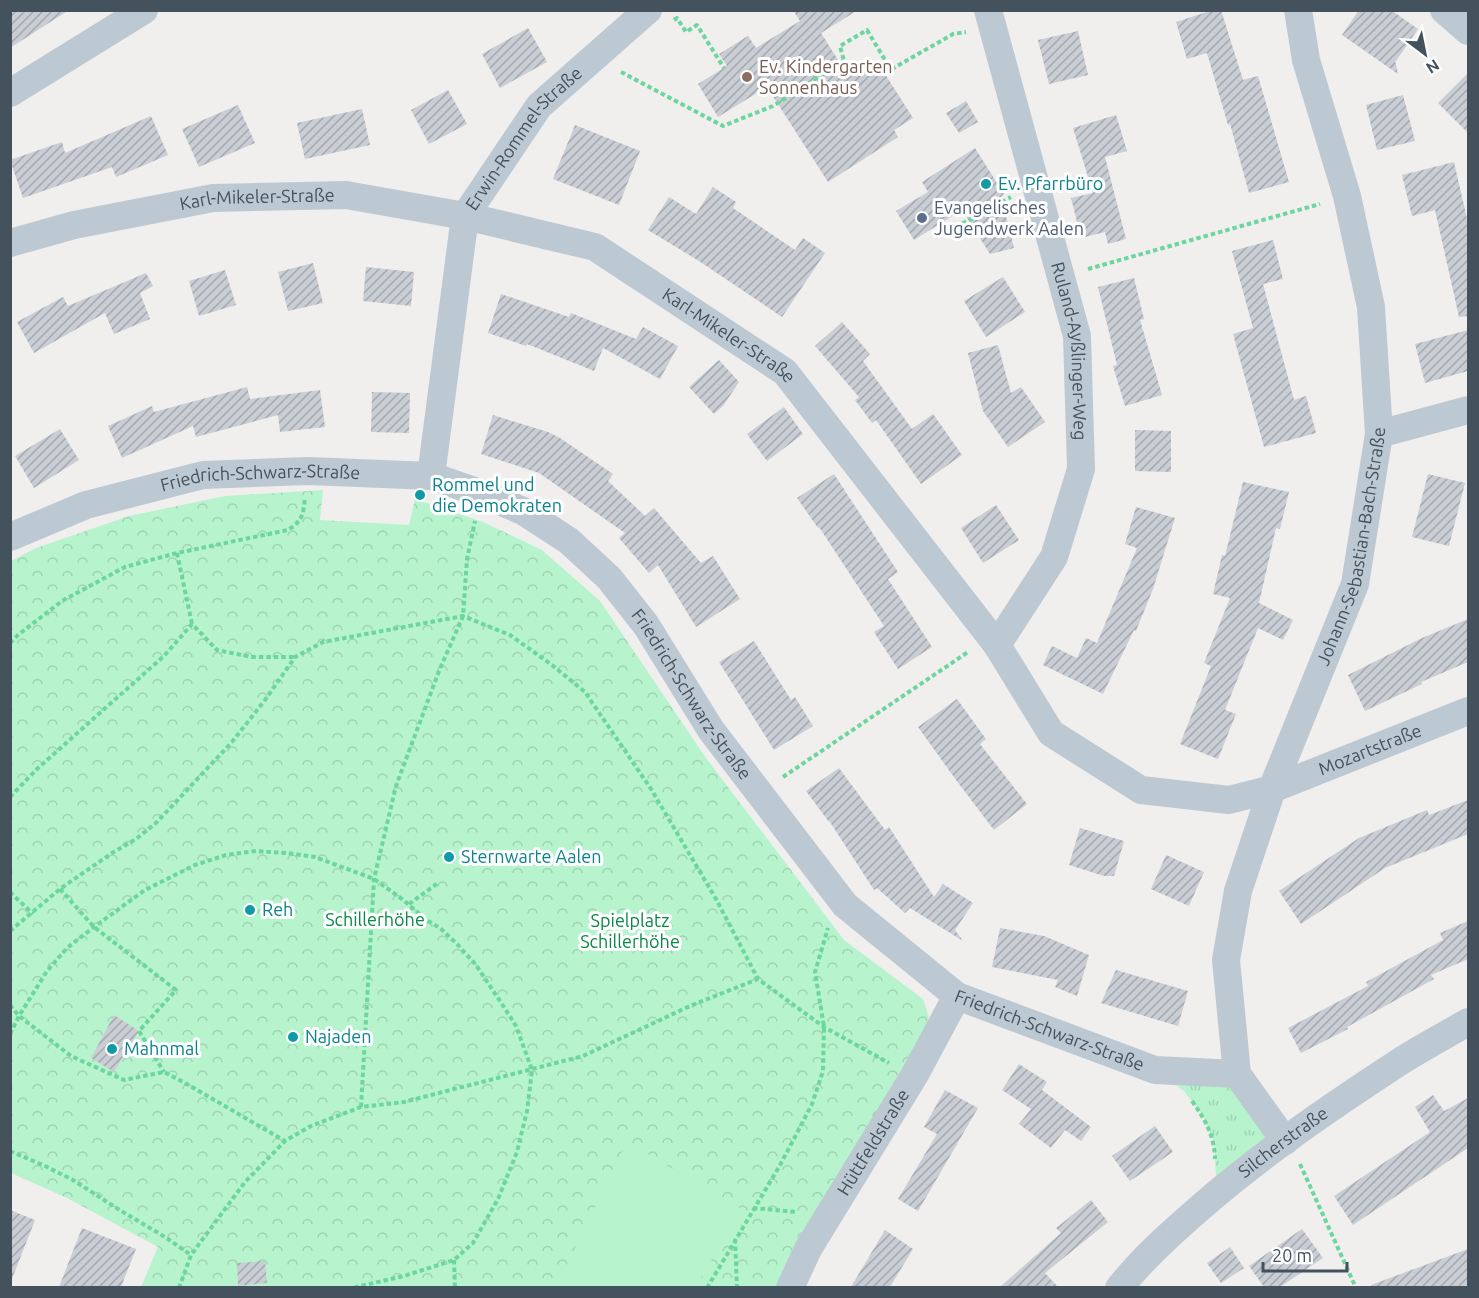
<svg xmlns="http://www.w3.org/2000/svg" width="1479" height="1298" viewBox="0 0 1479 1298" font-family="Ubuntu,sans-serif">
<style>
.grass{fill:url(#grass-tufts)}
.park{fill:url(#park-crowns)}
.garden{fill:#b7f4cd}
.building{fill:url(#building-hatch)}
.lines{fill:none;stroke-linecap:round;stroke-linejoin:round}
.path{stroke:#6bd69e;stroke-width:4;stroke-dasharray:4.5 3;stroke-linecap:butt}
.street{stroke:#bdc9d2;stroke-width:28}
.education-dot{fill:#8d6e63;stroke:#fff;stroke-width:2}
.culture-dot{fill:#0f9aa8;stroke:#fff;stroke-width:2}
.service-dot{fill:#5c6f8a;stroke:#fff;stroke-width:2}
.labels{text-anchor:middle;stroke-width:6;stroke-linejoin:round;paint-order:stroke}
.education-label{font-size:18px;fill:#785e54;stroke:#fff;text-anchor:start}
.street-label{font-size:18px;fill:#44525e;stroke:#fff}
.culture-label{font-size:18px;fill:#0d838f;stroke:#fff;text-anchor:start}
.service-label{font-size:18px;fill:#4e5e75;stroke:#fff;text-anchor:start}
.park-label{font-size:18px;fill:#0c8846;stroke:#fff}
</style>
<defs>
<pattern id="grass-tufts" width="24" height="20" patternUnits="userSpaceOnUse" patternTransform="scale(1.5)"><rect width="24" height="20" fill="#b7f4cd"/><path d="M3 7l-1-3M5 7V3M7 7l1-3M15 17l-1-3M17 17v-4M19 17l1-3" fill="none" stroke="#9fd3b2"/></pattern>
<pattern id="park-crowns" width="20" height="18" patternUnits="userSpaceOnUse" patternTransform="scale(1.5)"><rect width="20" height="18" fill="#b7f4cd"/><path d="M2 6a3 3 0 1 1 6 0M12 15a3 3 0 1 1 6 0" fill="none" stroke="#9fd3b2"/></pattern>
<pattern id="building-hatch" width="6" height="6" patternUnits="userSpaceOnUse" patternTransform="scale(1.5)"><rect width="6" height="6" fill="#c9cdd4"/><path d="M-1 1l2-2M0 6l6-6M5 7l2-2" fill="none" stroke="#a5a9af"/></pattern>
</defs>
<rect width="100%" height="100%" fill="#f1eeee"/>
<!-- grass -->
<path class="grass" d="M1155 1070 1234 1080 1276 1138 1217 1193 1214 1142 1203 1116 1184 1091Z"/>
<!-- park -->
<path class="park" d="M323 490 320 520 409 525 415 499 483 522 542 550 600 601 706 758 844 940 923 999 929 1017 916 1051 781 1287H141L158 1247 67 1198 11 1173V561L36 548 129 516 225 496Z"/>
<!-- garden -->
<path class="garden" d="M627 1142 741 1209 696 1287H556Z"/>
<!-- building -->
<path class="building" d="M10 10H69L10 48Z
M793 10H858L821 33 845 71 853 66 857 72 876 60 913 118 894 130 898 137 828 182 767 87 718 117 698 84 727 66 719 54 748 36 756 48 800 21Z
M1213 10H1221L1243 80 1258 76 1289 182 1249 193 1230 124 1228 125 1207 53 1187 59 1176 22Z
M1359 10H1391L1418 29 1396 61 1395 60 1398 74 1342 35Z
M528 28 547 62 500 88 482 54Z
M1078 31 1088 75 1049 84 1038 40Z
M1468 73V133L1438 103Z
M448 90 467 124 429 144 411 110Z
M1403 95 1415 141 1377 150 1366 105Z
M966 101 978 122 959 133 946 113Z
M238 105 255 143 199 167 182 129Z
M362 109 370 145 305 159 297 123Z
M1116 115 1127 151 1105 157 1126 239 1108 244 1105 232 1081 238 1071 198 1093 193 1073 128Z
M151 116 168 155 116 177 112 167 23 198 10 160 62 142 65 153Z
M575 125 640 151 619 205 553 179Z
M975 148 1004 194 1001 197 1014 248 990 254 962 210 914 240 896 211 928 192 922 182Z
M1454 162 1468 223V316L1459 317 1435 210 1412 216 1402 175Z
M713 187 736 202 733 208 795 250 803 238 825 253 782 317 699 261 648 230 669 197 696 214Z
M1273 240 1283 279 1263 284 1294 400 1306 396 1316 433 1264 447 1233 334 1253 328 1232 251Z
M313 263 323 303 288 311 278 272Z
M366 267 414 272 411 306 363 301Z
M225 270 236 305 199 316 189 281Z
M146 273 153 286 140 293 150 319 114 334 105 313 34 353 17 322 63 297 68 306Z
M1003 277 1025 312 986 337 964 301Z
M1134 278 1144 319 1140 320 1162 395 1125 406 1113 366 1117 365 1098 287Z
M501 294 569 317 571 313 636 339 643 327 678 346 660 379 603 348 594 371 527 344 526 346 488 333Z
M842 322 870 354 863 361 912 429 933 414 962 455 921 484 876 420 872 423 855 400 859 397 815 346Z
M1468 330V371L1425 383 1415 344Z
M998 345 1011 393 1021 387 1045 422 1008 447 983 411 968 353Z
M719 360 739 382 723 406 714 414 689 387Z
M247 387 250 399 320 390 325 427 280 432 278 415 196 437 193 426 122 458 108 426 152 406 154 412Z
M372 392 410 393 409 433 371 432Z
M784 407 803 434 767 461 747 434Z
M493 415 548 432 560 438 613 474 608 481 645 516 654 508 701 563 713 556 740 599 696 627 658 565 649 573 619 538 625 533 539 473 481 454Z
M60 429 79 460 34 488 15 456Z
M1135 430 1171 431V472L1135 471Z
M834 474 898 572 888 579 932 647 898 669 874 632 884 626 819 527 818 528 797 498Z
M1428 474 1465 483 1449 546 1412 537Z
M1243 482 1289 492 1280 529 1276 528 1259 603 1293 620 1283 640 1258 628 1225 710 1236 714 1218 759 1180 744 1211 666 1204 663 1230 598 1213 594 1222 555 1225 556Z
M996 505 1019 540 983 563 961 528Z
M1136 507 1175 518 1153 589 1136 631 1134 630 1103 694 1043 665 1052 646 1077 658 1086 638 1097 643 1137 548 1125 544Z
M1468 619V662L1421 682 1422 684 1365 711 1348 675 1422 638Z
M754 641 791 700 795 697 813 726 774 750 719 662Z
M957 699 986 739 980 744 1027 804 994 830 956 780 918 727Z
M839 768 885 830 889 827 934 897 943 884 973 903 955 930 963 941 910 908 905 913 877 888 874 890 830 822H829L806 791Z
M1468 800V834L1385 868 1301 924 1279 891 1359 838 1427 810 1429 815Z
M1080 828 1124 841 1114 876H1104L1069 865Z
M1166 855 1204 872 1189 906 1151 889Z
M1468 921V959L1431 975 1434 979 1347 1027 1348 1029 1301 1053 1288 1028 1368 986 1366 982 1443 940 1440 933Z
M1000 928 1044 936 1089 955 1077 996 1055 987 1058 980 992 967Z
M1116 970 1188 991 1178 1026 1101 1003Z
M114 1015 139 1031 114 1072 91 1058Z
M1019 1064 1047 1082 1042 1090 1091 1127 1081 1141 1065 1130 1051 1148 1019 1124 1031 1109 1002 1090Z
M945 1090 978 1108 918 1211 898 1199 937 1134 924 1127Z
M1433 1095 1444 1111 1468 1098V1148L1353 1225 1334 1196 1430 1132 1415 1107Z
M1155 1126 1173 1152 1130 1181 1112 1156Z
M1091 1200 1108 1222 1045 1273 1058 1287H1000L1061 1233 1056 1228Z
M10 1210 35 1220 12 1279H10Z
M82 1228 136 1249 121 1287H59Z
M1302 1229 1323 1258 1280 1287H1264L1249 1266Z
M885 1230 913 1249 890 1287H851Z
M1230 1247 1244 1268 1221 1283 1207 1263Z
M1468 1249V1287H1371V1285Z
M265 1261 267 1283 238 1286 237 1263Z"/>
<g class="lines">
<!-- path -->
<path class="path" d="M674 20 677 18 686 32 697 25 724 68
M823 63 828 71
M621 72 723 126 773 106 844 61 840 46 867 30 891 70
M885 73 953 34 966 32
M934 234 968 221 1011 197
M1088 269 1320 204
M177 553 192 624
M10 643 18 635 62 601 125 567 177 553 288 530C303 520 303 515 305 498
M783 777 968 652
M10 797 38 768 164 656 192 624 217 650 252 657H294
M60 889 94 927 176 990 139 1031 164 1072
M10 892 33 914
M409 904 438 883
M10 931 60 889 112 853 136 839 157 822 232 742 265 700 295 657 323 642 463 616 510 635 552 665 585 692 651 789 716 899 758 979 824 1027 889 1063
M10 1005 19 1016 71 1056 124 1080 164 1072 185 1083 285 1141
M10 1034 19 1016 47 971 67 948 94 927 145 890 195 865 226 855 256 851 287 853 315 857 374 879 402 899 428 921 440 928 457 944 476 965 504 1007 516 1026 532 1070 527 1111 517 1152 498 1199 473 1243 454 1260 404 1276 352 1288
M1192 1101C1206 1121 1214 1135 1215 1159
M361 1107 374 879 396 786 439 671 463 616 467 559 475 521
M10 1151 45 1166 73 1180 118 1209 165 1237 191 1255
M1300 1164 1356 1288
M753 1208 797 1212
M735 1239 737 1288
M454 1260 455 1288
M179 1288 191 1255 245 1182 285 1141 311 1126 361 1107 404 1102 583 1056 690 1006 758 979
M707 1288 779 1167 796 1135 812 1104 823 1071 824 1027 815 972 828 928"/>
<!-- street -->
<g class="street">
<path id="s1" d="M988 10 1077 336 1081 469 1054 557 997 645"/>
<path d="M1444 10 1468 31"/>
<path d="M10 93 144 10"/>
<path id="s2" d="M10 243 74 225 213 198 346 195 465 216 595 247 785 372 997 645 1051 733 1141 790 1229 800 1272 789 1468 711"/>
<path d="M1379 434 1468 410"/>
<path id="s3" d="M431 476 465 216 539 106 648 10"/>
<path id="s4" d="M10 537 86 505 203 475 308 471 431 476 480 493 523 511 569 541 609 578 646 625 711 730 845 905 957 996 1155 1070 1237 1074 1285 1141"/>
<path id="s5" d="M1237 1074 1226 960 1238 891 1272 789 1355 584 1379 434 1371 307 1347 196 1306 60 1298 10"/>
<path id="s6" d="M790 1288 808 1249 914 1076 957 996"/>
<path id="s7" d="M1119 1288C1143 1258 1172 1232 1201 1207 1263 1153 1332 1106 1401 1061 1423 1047 1446 1035 1468 1022"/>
</g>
</g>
<!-- markers -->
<circle class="education-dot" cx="747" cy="77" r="6"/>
<g class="culture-dot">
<circle cx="986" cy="184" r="6"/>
<circle cx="420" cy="495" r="6"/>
<circle cx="449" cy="857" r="6"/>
<circle cx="250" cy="910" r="6"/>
<circle cx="293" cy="1037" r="6"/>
<circle cx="112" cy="1049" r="6"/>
</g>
<circle class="service-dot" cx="922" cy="218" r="6"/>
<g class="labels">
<!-- education labels -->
<g class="education-label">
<text x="759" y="73">Ev. Kindergarten<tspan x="759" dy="21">Sonnenhaus</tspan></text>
</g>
<!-- street labels -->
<g class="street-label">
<text dy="6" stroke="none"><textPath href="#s3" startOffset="360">Erwin-Rommel-Straße</textPath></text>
<text dy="6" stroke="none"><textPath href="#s2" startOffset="252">Karl-Mikeler-Straße</textPath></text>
<text dy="6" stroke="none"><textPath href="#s2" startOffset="756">Karl-Mikeler-Straße</textPath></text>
<text dy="6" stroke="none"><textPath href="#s1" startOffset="352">Ruland-Ayßlinger-Weg</textPath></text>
<text dy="6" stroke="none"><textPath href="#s4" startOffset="260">Friedrich-Schwarz-Straße</textPath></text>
<text dy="6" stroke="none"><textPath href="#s5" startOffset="549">Johann-Sebastian-Bach-Straße</textPath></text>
<text dy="6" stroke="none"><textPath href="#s4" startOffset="782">Friedrich-Schwarz-Straße</textPath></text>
<text dy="6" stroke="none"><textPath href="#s2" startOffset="1617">Mozartstraße</textPath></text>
<text dy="6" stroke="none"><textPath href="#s4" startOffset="1286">Friedrich-Schwarz-Straße</textPath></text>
<text dy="6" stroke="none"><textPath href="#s6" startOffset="168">Hüttfeldstraße</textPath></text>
<text dy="6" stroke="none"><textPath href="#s7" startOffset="220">Silcherstraße</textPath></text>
</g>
<!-- culture labels -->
<g class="culture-label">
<text x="998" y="190">Ev. Pfarrbüro</text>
<text x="432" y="491">Rommel und<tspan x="432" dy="21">die Demokraten</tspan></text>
<text x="461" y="863">Sternwarte Aalen</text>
<text x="262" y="916">Reh</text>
<text x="305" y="1043">Najaden</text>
<text x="124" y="1055">Mahnmal</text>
</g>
<!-- service labels -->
<g class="service-label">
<text x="934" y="214">Evangelisches<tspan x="934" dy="21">Jugendwerk Aalen</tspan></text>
</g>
<!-- park labels -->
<g class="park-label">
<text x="375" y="926">Schillerhöhe</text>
<text x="630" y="927">Spielplatz<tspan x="630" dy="21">Schillerhöhe</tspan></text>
</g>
</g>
<!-- border -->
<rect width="1479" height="1298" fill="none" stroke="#44525e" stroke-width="24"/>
<!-- north arrow -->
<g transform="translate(1425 54) rotate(148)" stroke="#ffffff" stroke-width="4.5" paint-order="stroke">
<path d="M0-4.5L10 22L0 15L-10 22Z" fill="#44525e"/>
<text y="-9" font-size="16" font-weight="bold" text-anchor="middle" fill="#44525e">N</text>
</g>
<!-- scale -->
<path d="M1263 1262v9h84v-9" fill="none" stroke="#44525e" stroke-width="3"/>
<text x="1272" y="1262" font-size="18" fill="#44525e" stroke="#ffffff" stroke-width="4.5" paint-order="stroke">20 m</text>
</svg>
